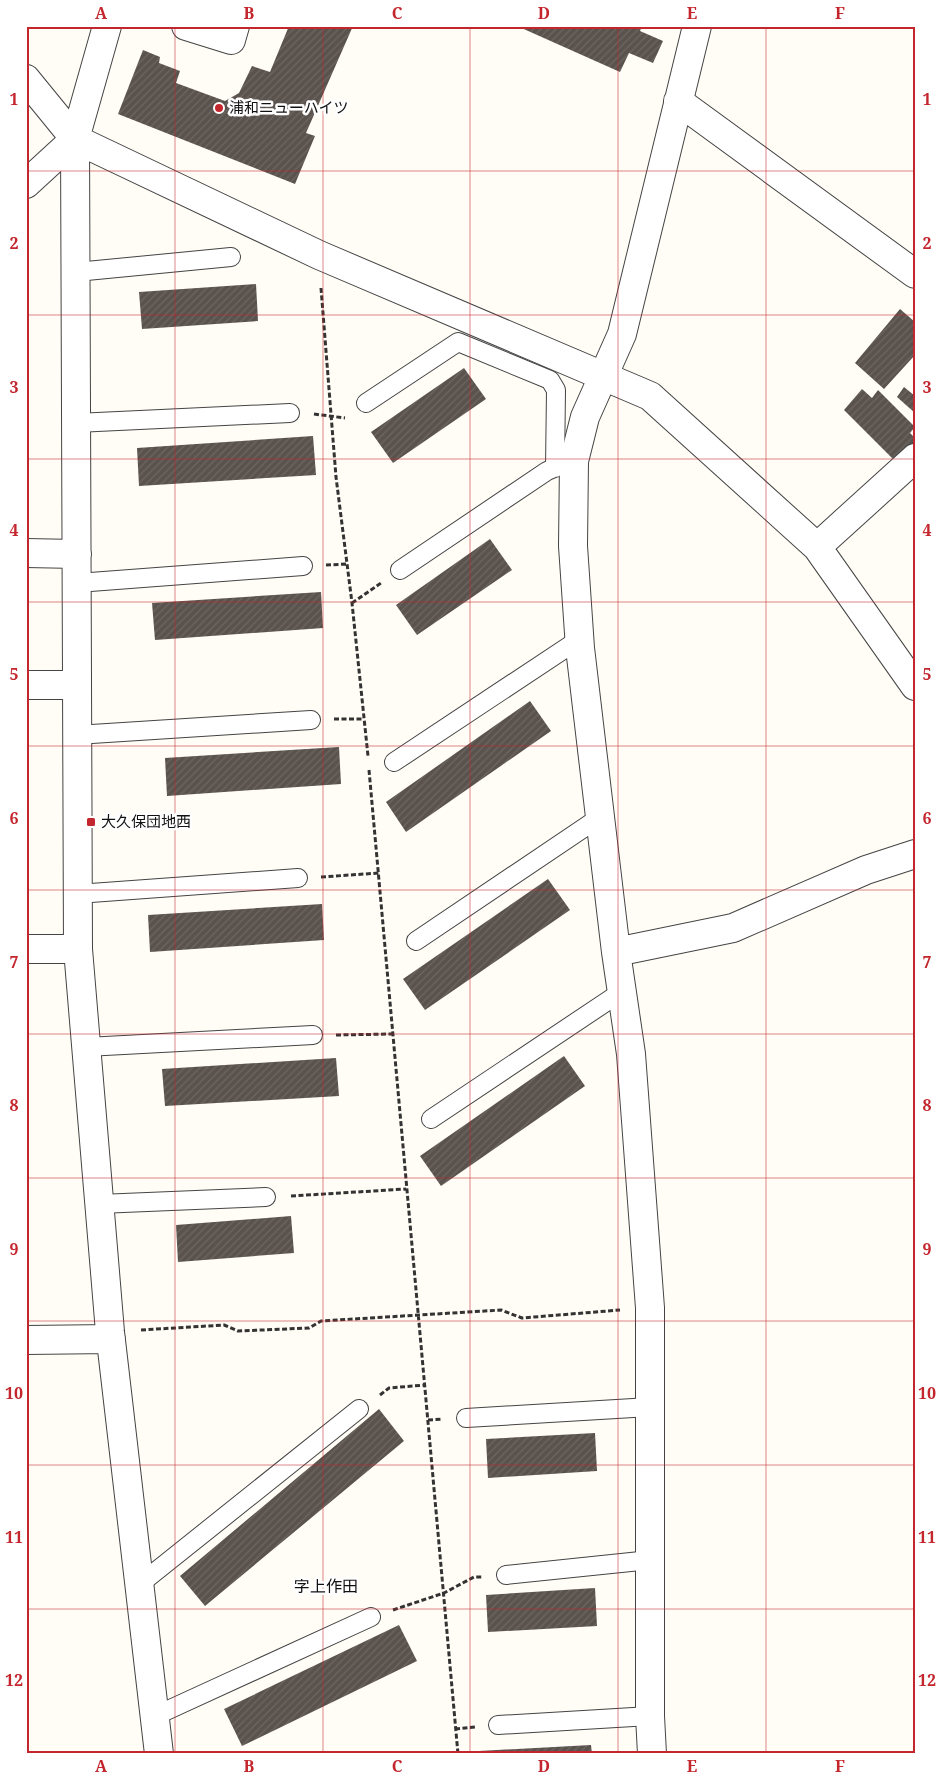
<svg xmlns="http://www.w3.org/2000/svg" width="941" height="1780" viewBox="0 0 941 1780" font-family="'Noto Serif','Noto Sans JP',serif">
<style>
.building{fill:url(#building-hatch)}
.lines{fill:none;stroke-linecap:round;stroke-linejoin:round}
.service-casing{stroke:#444;stroke-width:20}
.minor-casing{stroke:#444;stroke-width:30}
.path{stroke:#333;stroke-width:3;stroke-dasharray:5 2.5;stroke-linecap:butt}
.service{stroke:#fff;stroke-width:18}
.minor{stroke:#fff;stroke-width:28}
.grid{fill:none;stroke:#c4262e;stroke-width:1;stroke-opacity:0.55}
.poi-dot{fill:#c4262e;stroke:#fff;stroke-width:2}
.labels{text-anchor:middle;stroke-width:5;stroke-linejoin:round;paint-order:stroke}
.poi-label{font-size:15px;fill:#111;stroke:#fff;text-anchor:start}
.neighbourhood-label{font-size:16px;fill:#111;stroke:#fff}
.neatline{fill:none;stroke:#c4262e;stroke-width:2}
.grid-label{font-size:16px;text-anchor:middle;font-weight:bold;fill:#c4262e}
</style>
<defs>
<pattern id="building-hatch" width="6" height="6" patternUnits="userSpaceOnUse" patternTransform="scale(1.25)"><rect width="6" height="6" fill="#5a524d"/><path d="M-1 1l2-2M0 6l6-6M5 7l2-2" fill="none" stroke="#6d6662"/></pattern>
</defs>
<rect width="100%" height="100%" fill="#fffdf5"/>
<!-- building -->
<path class="building" d="M289 26H353L306 133 315 136 295 184 118 114 143 50 160 57 159 63 180 71 176 83 225 101 239 93 252 66 270 72Z
M517 26H642L640 31 663 41 653 63 629 53 620 72Z
M256 284 258 321 142 329 139 292Z
M900 309 915 322V355L884 389 855 363Z
M464 368 486 399 393 463 371 432Z
M904 387 915 396V413L897 397Z
M862 389 872 398 878 390 915 427 910 433 915 438V447L897 463 844 410Z
M313 436 316 475 139 486 137 448Z
M490 539 512 570 417 635 396 605Z
M321 592 323 628 155 640 152 603Z
M530 701 551 731 406 832 386 802Z
M339 747 341 784 167 796 165 758Z
M548 879 570 910 425 1010 403 979Z
M322 904 324 940 150 952 148 915Z
M564 1056 585 1086 441 1186 420 1156Z
M336 1058 339 1096 165 1106 162 1069Z
M291 1216 294 1253 178 1262 176 1225Z
M379 1409 404 1441 205 1606 180 1576Z
M595 1433 597 1471 488 1478 486 1439Z
M595 1588 597 1626 488 1632 486 1595Z
M399 1625 417 1661 242 1746 224 1709Z
M591 1745 592 1754H479V1751Z"/>
<g class="lines">
<defs>
<path id="service" d="M76 272 231 257
M366 403 458 342 550 380 556 390 555 468
M76 423 290 413
M400 570 547 471 564 464
M77 583 303 566
M76 735 311 720
M394 762 572 644 579 643
M77 894 298 878
M416 941 600 817
M86 1047 313 1035
M431 1119 612 998 622 995
M99 1204 266 1197
M466 1418 650 1407
M506 1575 650 1560
M140 1584 359 1409
M155 1716 371 1617
M498 1725 650 1716"/>
<path id="minor" d="M107 26 75 139 78 949 110 1332 159 1754
M186 26 231 40 235 26
M26 79 75 139 319 255 650 396 817 547 915 686
M678 101 915 274
M26 184 75 139
M817 547 915 458
M26 553 77 554
M26 685H76
M26 949H78
M616 952 733 928 866 870 915 854
M26 1340 111 1339
M652 1754 650 1716V1308L631 1054 616 952 580 648 573 546 574 461 585 417 622 334 697 26"/>
</defs>
<!-- service casing -->
<use href="#service" class="service-casing"/>
<!-- minor casing -->
<use href="#minor" class="minor-casing"/>
<!-- path -->
<path class="path" d="M321 288 336 477 352 603 368 756
M314 414 345 418
M326 565 347 564
M352 603 381 583
M334 719H364
M369 770 458 1754
M321 877 379 873
M336 1035 393 1034
M291 1196 406 1189
M141 1330 224 1325 238 1331 309 1328 321 1321 501 1310 522 1318 620 1310
M380 1395 389 1388 425 1385
M428 1420 443 1419
M393 1610 444 1593 474 1577H483
M455 1729 475 1727"/>
<!-- service -->
<use href="#service" class="service"/>
<!-- minor -->
<use href="#minor" class="minor"/>
</g>
<!-- grid -->
<path class="grid" d="M175 26V1754M323 26V1754M470 26V1754M618 26V1754M766 26V1754M26 171H915M26 315H915M26 459H915M26 602H915M26 746H915M26 890H915M26 1034H915M26 1178H915M26 1321H915M26 1465H915M26 1609H915"/>
<!-- markers -->
<g class="poi-dot">
<circle cx="219" cy="108" r="5"/>
<rect x="86" y="817" width="10" height="10" rx="2.5"/>
</g>
<g class="labels">
<!-- poi labels -->
<g class="poi-label">
<text x="229" y="113">浦和ニューハイツ</text>
<text x="101" y="827">大久保団地西</text>
</g>
<!-- neighbourhood labels -->
<g class="neighbourhood-label">
<text x="326" y="1592">字上作田</text>
</g>
</g>
<!-- border -->
<rect width="941" height="1780" fill="none" stroke="#ffffff" stroke-width="55"/>
<rect x="28" y="28" width="886" height="1724" class="neatline"/>
<g class="grid-label">
<text x="101" y="19">A</text>
<text x="249" y="19">B</text>
<text x="397" y="19">C</text>
<text x="544" y="19">D</text>
<text x="692" y="19">E</text>
<text x="840" y="19">F</text>
<text x="14" y="105">1</text>
<text x="927" y="105">1</text>
<text x="14" y="249">2</text>
<text x="927" y="249">2</text>
<text x="14" y="393">3</text>
<text x="927" y="393">3</text>
<text x="14" y="536">4</text>
<text x="927" y="536">4</text>
<text x="14" y="680">5</text>
<text x="927" y="680">5</text>
<text x="14" y="824">6</text>
<text x="927" y="824">6</text>
<text x="14" y="968">7</text>
<text x="927" y="968">7</text>
<text x="14" y="1111">8</text>
<text x="927" y="1111">8</text>
<text x="14" y="1255">9</text>
<text x="927" y="1255">9</text>
<text x="14" y="1399">10</text>
<text x="927" y="1399">10</text>
<text x="14" y="1543">11</text>
<text x="927" y="1543">11</text>
<text x="14" y="1686">12</text>
<text x="927" y="1686">12</text>
<text x="101" y="1772">A</text>
<text x="249" y="1772">B</text>
<text x="397" y="1772">C</text>
<text x="544" y="1772">D</text>
<text x="692" y="1772">E</text>
<text x="840" y="1772">F</text>
</g>
</svg>
